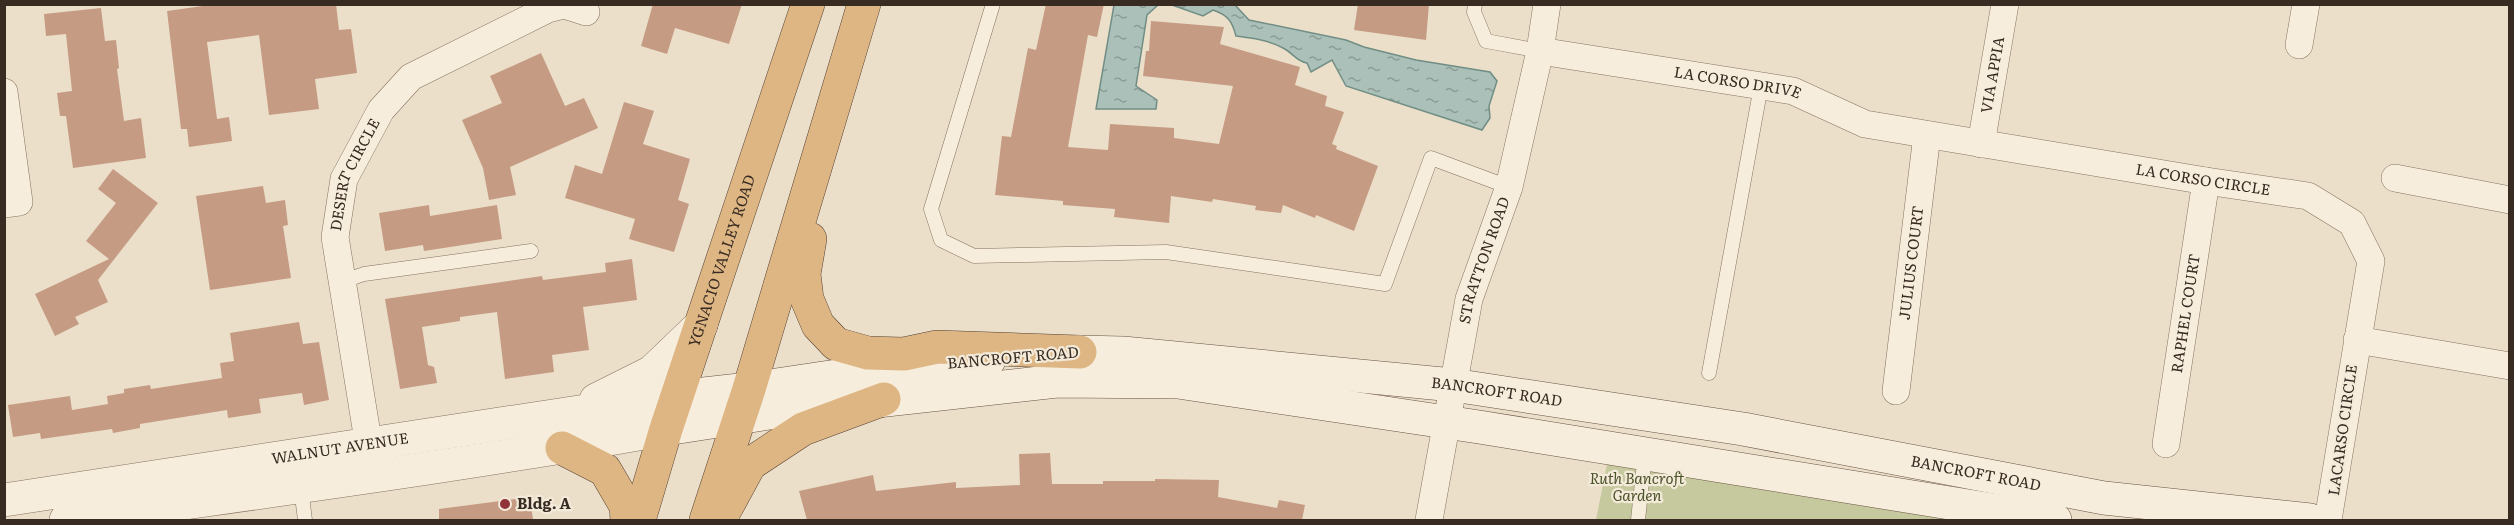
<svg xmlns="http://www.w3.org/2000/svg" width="2514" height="525" viewBox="0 0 2514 525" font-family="Literata,serif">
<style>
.garden{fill:#c6c99e}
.water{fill:url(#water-ripples);stroke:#718e85;stroke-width:1.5}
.building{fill:#c69b83}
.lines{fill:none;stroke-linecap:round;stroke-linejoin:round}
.service-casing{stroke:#87725f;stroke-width:15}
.minor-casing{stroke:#87725f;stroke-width:28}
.tertiary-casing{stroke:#87725f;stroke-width:34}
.secondary-casing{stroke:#695342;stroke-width:34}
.trunk-casing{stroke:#554133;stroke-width:34}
.service{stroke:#f7eddc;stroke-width:14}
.minor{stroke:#f7eddc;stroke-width:27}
.tertiary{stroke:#f7eddc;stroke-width:33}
.secondary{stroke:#f7eddc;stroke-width:33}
.trunk{stroke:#deb684;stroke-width:33}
.poi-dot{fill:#91343a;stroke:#f3ead9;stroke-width:2}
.labels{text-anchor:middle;stroke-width:4.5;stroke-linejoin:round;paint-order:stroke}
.street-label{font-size:15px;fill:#382b22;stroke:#f3ead9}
.park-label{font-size:15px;font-style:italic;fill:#4b532a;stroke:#f3ead9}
.poi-label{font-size:15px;font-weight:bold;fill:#382b22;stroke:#f3ead9;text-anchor:start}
</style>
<defs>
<pattern id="water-ripples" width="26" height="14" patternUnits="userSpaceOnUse" patternTransform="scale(1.5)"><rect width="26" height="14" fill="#aac0b8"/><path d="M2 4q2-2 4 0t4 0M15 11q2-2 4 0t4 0" fill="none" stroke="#8b9c95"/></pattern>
</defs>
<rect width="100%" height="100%" fill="#ebdfca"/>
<!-- garden -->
<path class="garden" d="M1610 449 2055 520H1596Z"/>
<!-- water -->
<path class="water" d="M1114 5H1158L1147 15 1136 86 1157 100 1156 109H1096Z
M1172 5H1235L1249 20 1346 40 1364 47 1416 60 1490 72 1497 81 1489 106 1490 118 1482 130 1346 86 1332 60 1311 72 1307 63C1296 61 1293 53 1283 48 1268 40 1252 38 1236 36 1232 21 1228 15 1213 10L1203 16Z"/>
<!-- building -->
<path class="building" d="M217 4H336L339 30 351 29 357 73 315 79 319 109 269 115 259 35 207 42 217 119 229 117 232 141 189 147 187 129H181L167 11Z
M653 4H742L729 44 675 28 667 54 641 46Z
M1046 4H1104L1097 37 1088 35 1068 147 1108 150 1110 124 1174 128V138L1219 144 1233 86 1143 76 1146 51H1149L1151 21 1224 27 1220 44 1300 67 1295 85 1327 96 1325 106 1344 112 1332 144 1337 146 1336 149 1378 166 1354 231 1316 215 1315 218 1283 205 1281 213 1255 210 1256 206 1213 199 1212 202 1171 196 1169 223 1114 217 1115 209 1063 205V201L995 195 1002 136 1011 137 1028 48 1036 50Z
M1358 4H1429L1426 40 1354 30Z
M101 8 105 41 116 40 119 68 117 69 124 121 141 118 146 158 73 168 66 116H60L57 93 72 91 66 34 46 36 44 14Z
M541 53 565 106 584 98 598 128 510 167 516 195 489 200 483 168 462 120 502 103 490 76Z
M624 102 654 111 643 144 690 159 678 200 689 204 674 252 629 239 635 219 565 198 575 165 602 174Z
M113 169 158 203 98 280 108 302 75 317 79 324 55 336 35 294 109 259 86 241 116 203 98 189Z
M263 186 266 203 285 200 288 225 283 226 291 278 210 290 196 196Z
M429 205 430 216 497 205 502 239 424 251 423 245 385 251 379 213Z
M632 259 637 300 583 307 589 350 552 355 554 372 505 379 497 312 460 317V321L422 327 428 365 434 367 437 383 400 389 385 299 542 276 543 280 606 272 605 263Z
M299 322 303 344 319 342 329 400 304 405 302 393 259 399 261 413 228 418 227 410 140 424V428L113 433 112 429 41 439 40 433 13 437 8 405 70 396 72 410 108 404 107 396 124 393V389L150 385 151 389 222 378 220 363 234 361 230 333Z
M1050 453 1052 484H1103V481H1155V479L1219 480 1218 497 1277 508 1279 500 1305 505 1302 520H807L799 491 873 475 876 491 956 482V488L1020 485 1019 454Z
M530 497 533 520H439V509Z"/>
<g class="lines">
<defs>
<path id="service" d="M993 4 931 209 941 240 974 256 1166 252 1385 284 1431 158 1509 187
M1475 4 1474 12 1486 41 1540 51
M341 282 364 274 531 251
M1709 373 1761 86
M301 488 305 520
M1638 520 1645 454"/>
<g id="minor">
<path d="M2299 45 2306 4"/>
<path id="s1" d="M1540 51 1793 91 1865 124 2206 181 2308 196 2352 223 2371 261 2328 520"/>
<path d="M4 92 19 202 4 204"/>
<path id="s2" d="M1981 144 2005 4"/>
<path d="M2395 178 2510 200"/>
<path d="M2357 340 2510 366"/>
<path id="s3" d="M1896 391 1927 135"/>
<path id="s4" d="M2166 444 2206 181"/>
<path id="s5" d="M372 465 335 237 344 179 381 110 411 77 548 9 564 5 586 12"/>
<path id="s6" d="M1429 520 1469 299 1509 187 1540 51 1547 4"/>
</g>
<g id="tertiary">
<path d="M596 400 652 372 701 325"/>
<path id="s7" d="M4 500 677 397"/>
<path d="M66 520C266 491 467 465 666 429"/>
</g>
<g id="secondary">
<path id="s8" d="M1052 354 1080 352 1123 353 1453 385 1743 429 2104 498 2310 520"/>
<path d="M677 397 749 389 884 369 989 360"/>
<path d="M666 429 769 413 1057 381 1178 382 1479 427 2055 520"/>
</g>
<g id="trunk">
<path d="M810 239 804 274 807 299 818 325 836 344 868 353 904 354 937 347 1080 352"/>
<path d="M562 448 605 470 626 506 627 520"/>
<path d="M725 510 750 464 803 429 884 399"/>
<path id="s9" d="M639 520 666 429 808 4"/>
<path d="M706 520 749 389 864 4"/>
</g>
</defs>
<!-- service casing -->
<use href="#service" class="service-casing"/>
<!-- minor casing -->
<use href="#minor" class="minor-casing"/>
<!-- tertiary casing -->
<use href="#tertiary" class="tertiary-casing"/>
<!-- secondary casing -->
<use href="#secondary" class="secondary-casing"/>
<!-- trunk casing -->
<use href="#trunk" class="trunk-casing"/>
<!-- service -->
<use href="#service" class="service"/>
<!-- minor -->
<use href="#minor" class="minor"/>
<!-- tertiary -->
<use href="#tertiary" class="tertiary"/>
<!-- secondary -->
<use href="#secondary" class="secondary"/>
<!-- trunk -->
<use href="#trunk" class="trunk"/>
</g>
<!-- markers -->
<circle class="poi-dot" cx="505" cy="504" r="6"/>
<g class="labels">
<!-- street labels -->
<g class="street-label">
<text dy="5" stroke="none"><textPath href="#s2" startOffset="70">VIA APPIA</textPath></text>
<text dy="5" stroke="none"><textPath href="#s1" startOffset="200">LA CORSO DRIVE</textPath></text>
<text dy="5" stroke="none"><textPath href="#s5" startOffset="297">DESERT CIRCLE</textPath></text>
<text dy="5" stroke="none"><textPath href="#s1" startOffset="678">LA CORSO CIRCLE</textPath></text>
<text dy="5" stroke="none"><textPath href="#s9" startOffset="272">YGNACIO VALLEY ROAD</textPath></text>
<text dy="5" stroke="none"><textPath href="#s6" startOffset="266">STRATTON ROAD</textPath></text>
<text dy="5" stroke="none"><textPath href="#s3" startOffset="129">JULIUS COURT</textPath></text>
<text dy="5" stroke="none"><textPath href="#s4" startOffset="132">RAPHEL COURT</textPath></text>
<text transform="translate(1013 358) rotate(-5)" y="5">BANCROFT ROAD</text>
<text dy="5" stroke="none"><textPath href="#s8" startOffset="447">BANCROFT ROAD</textPath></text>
<text transform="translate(2343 430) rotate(-82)" y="5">LACARSO CIRCLE</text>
<text dy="5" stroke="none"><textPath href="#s7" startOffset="340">WALNUT AVENUE</textPath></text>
<text dy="5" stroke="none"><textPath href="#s8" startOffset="933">BANCROFT ROAD</textPath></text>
</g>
<!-- park labels -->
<g class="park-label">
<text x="1637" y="484">Ruth Bancroft<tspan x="1637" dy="17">Garden</tspan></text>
</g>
<!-- poi labels -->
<g class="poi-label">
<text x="517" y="509">Bldg. A</text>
</g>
</g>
<!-- border -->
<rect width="2514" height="525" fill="none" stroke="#382b22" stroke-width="12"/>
</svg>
